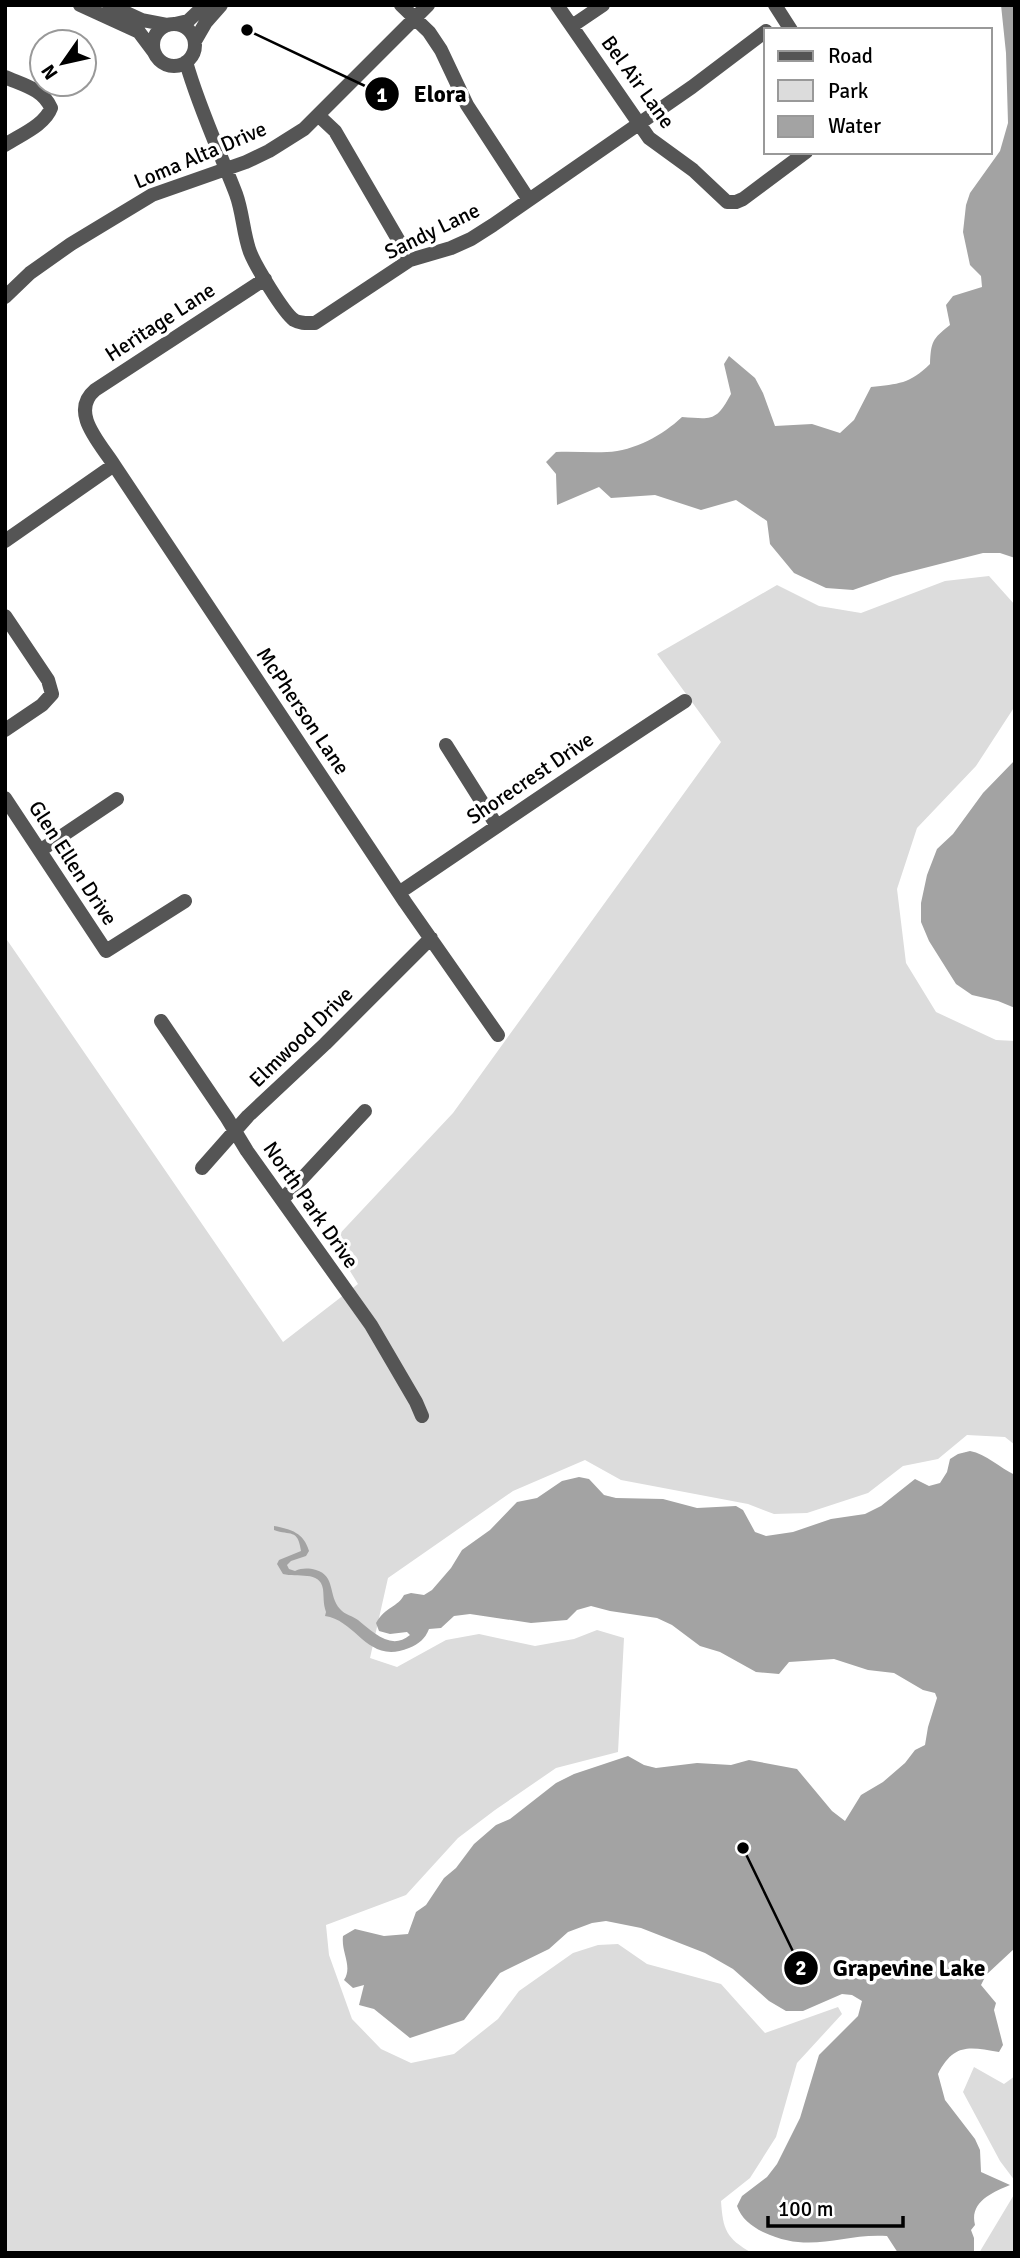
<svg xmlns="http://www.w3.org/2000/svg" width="1020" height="2258" viewBox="0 0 1020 2258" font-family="Signika,sans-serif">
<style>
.green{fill:#dcdcdc}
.water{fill:#a3a3a3}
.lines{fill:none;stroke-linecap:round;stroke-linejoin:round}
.minor{stroke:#555;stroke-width:14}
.labels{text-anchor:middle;stroke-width:7;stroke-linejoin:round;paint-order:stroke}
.street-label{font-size:21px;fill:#000;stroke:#fff}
.leader{fill:none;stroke:#000;stroke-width:2.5}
.callout-dot{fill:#000;stroke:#fff;stroke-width:2.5}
.mark-label{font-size:21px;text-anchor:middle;font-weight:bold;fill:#fff}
.callout-label{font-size:23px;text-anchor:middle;font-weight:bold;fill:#000;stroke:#fff;stroke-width:7;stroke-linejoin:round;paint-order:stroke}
</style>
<rect width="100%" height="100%" fill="#fff"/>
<!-- green -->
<path class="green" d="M989 576 1015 605V706L976 766 917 828 897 889 906 963 936 1012 996 1040 1015 1041V1445L1005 1437 967 1435 938 1459 903 1466 868 1493 807 1513 774 1514 748 1504 621 1480 585 1460 513 1491 388 1578 370 1658 397 1667 446 1640 479 1634 535 1646 574 1639 597 1630 624 1638 618 1752 556 1768 495 1810 458 1838 406 1895 326 1925 329 1955 352 2019 381 2049 411 2063 454 2054 498 2019 519 1991 573 1953 598 1945 618 1944 647 1964 721 1984 765 2033 838 2007 842 2014 797 2063 776 2137 750 2178 721 2201C723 2230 726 2238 752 2253H5V937L283 1342 358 1284 332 1242 453 1113 721 742 657 654 777 585 819 606 861 613 945 581Z
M974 2067 1004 2084 1015 2076V2181L1000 2161 963 2092Z
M1015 2193V2253H979Z"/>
<!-- water -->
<path class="water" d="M1001 5H1015V558L1000 553H983L893 576 853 590 826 588 794 573 770 544 767 521 736 500 701 510 655 495 611 498 599 487 557 505 556 474 546 462 556 452C573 451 590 453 607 452 634 451 663 435 682 417 712 419 716 422 731 394L724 364 729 356 755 378 763 393 775 426 812 424 840 433 854 420 871 387C898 384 910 384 930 364 931 342 932 339 950 325L946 305 953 296 982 287 981 276 970 265 963 232 966 205 970 193 1000 151 1008 123 1006 53Z
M1015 760V1008L998 1001 972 995 956 984 929 941 921 922V903L927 875 937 849 953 834 983 793Z
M970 1451C986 1454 1000 1468 1015 1475V1948L986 1975 981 1985 996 2003 994 2010 1003 2045 999 2052C969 2047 954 2043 938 2074L945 2100 975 2139 980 2150 981 2172 1010 2185C993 2192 969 2202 975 2225L971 2230 974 2238V2251L969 2253H898L887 2236C840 2233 812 2255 763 2232 751 2226 741 2218 737 2206L742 2196 767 2177 777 2164 800 2118 819 2055 858 2016 862 2001 852 1995 842 1994 803 2011H786L769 2001 733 1969 705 1953 641 1928 606 1921 592 1923 568 1932 549 1949 500 1973 464 2020 410 2038 374 2009 359 2005 364 1985 353 1988 344 1980C353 1966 341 1953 343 1936L355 1929 384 1936 408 1934 416 1912 426 1905 444 1878 456 1868 474 1844 496 1825 510 1819 556 1783 574 1774 628 1756 644 1765 656 1768 697 1763 731 1765 749 1760 797 1769 832 1811 845 1821 861 1795 883 1782 905 1763 915 1750 925 1745 928 1727 937 1698 935 1693 923 1690 894 1673 868 1670 834 1659 789 1662 779 1674 756 1672 720 1652 700 1646 672 1625 657 1618 610 1611 591 1606 577 1610 567 1620 531 1623 470 1614 454 1616 441 1628 429 1629C425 1639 419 1644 409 1648 367 1665 358 1621 325 1616L326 1612C323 1603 324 1598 323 1589 320 1570 297 1578 283 1574L277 1564 279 1560 301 1551C298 1528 290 1536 274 1530V1526C291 1529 304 1533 309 1551L306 1556 291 1561 287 1565 289 1569 295 1571C302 1568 308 1568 316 1570 336 1576 328 1596 340 1609 345 1615 353 1616 358 1620 373 1632 391 1651 410 1635L407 1632 390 1634 379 1631 376 1623C385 1607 398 1607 404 1595L411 1593 424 1595 432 1590 451 1568 462 1550 490 1530 517 1502 537 1498 562 1481 579 1477 589 1479 604 1495 616 1498 663 1499 697 1508 736 1506 743 1510 755 1532 766 1536 793 1532 831 1519 865 1514 881 1506 915 1479 929 1486 940 1483 947 1472 950 1459 958 1454Z"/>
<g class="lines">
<!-- minor -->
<path class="minor" d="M80 5 139 32 154 52
M109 5 142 20 168 25
M401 5 429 32 441 50 467 105 529 200
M557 5 649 138 693 170 727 202H736L743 199 806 152
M775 5 791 30
M153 45a21 21 0 1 1 42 0a21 21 0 1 1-42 0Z
M175 24 188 21 205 5
M572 26 603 5
M195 41 206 22 221 5
M186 62C199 108 219 150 236 194 243 213 243 233 250 252 255 265 283 312 294 320 301 324 307 323 315 323L410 260 451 248 471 239 493 225 692 87 766 31
M5 77C23 85 43 89 51 108 45 125 20 135 5 145
M319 116 335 131 410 260
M265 279 95 390C69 412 100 443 114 465L405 902 498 1035
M5 297 30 273 71 244 152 195 246 162 269 151 304 129 428 5
M5 541 114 465
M5 616 48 680 52 694 42 705 5 730
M446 745 497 826
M5 798 106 951 185 901
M41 850 117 799
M400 892C495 828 589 763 685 701
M161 1021 227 1118 247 1151 371 1325 416 1402 422 1416
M202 1168 248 1116 325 1044 431 938
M282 1200 365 1111"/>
</g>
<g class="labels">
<!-- street labels -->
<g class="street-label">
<text transform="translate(638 82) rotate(54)" y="7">Bel Air Lane</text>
<text transform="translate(200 155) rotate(-23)" y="7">Loma Alta Drive</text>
<text transform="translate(432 231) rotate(-26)" y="7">Sandy Lane</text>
<text transform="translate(160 322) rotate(-33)" y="7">Heritage Lane</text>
<text transform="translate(303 711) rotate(56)" y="7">McPherson Lane</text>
<text transform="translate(530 778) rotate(-34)" y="7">Shorecrest Drive</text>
<text transform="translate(73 863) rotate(57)" y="7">Glen Ellen Drive</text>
<text transform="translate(301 1037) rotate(-44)" y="7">Elmwood Drive</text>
<text transform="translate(311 1205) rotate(55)" y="7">North Park Drive</text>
</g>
</g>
<!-- callouts -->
<path class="leader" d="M247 30L382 94M743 1848L801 1968"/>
<g class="callout-dot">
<circle cx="247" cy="30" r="7"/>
<circle cx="743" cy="1848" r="7"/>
<circle cx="382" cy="94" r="18"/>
<circle cx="801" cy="1968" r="18"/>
</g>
<g class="mark-label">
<text x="382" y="102">1</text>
<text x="801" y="1975">2</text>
</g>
<g class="callout-label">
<text x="440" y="102">Elora</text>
<text x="909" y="1976">Grapevine Lake</text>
</g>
<!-- border -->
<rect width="1020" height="2258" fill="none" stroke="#000000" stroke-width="14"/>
<!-- legend -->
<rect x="764" y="28" width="228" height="126" fill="#ffffff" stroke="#999999" stroke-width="2"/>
<rect x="778" y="51" width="35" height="10" fill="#555555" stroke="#999999" stroke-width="2"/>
<text x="828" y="63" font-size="21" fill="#000000">Road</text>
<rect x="778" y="80" width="35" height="21" fill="#dcdcdc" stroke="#999999" stroke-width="2"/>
<text x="828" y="98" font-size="21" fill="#000000">Park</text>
<rect x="778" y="116" width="35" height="21" fill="#a3a3a3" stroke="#999999" stroke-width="2"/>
<text x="828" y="133" font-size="21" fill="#000000">Water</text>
<!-- north arrow -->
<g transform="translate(63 63) rotate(236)"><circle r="33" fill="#ffffff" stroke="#999999" stroke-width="2"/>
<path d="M0-5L12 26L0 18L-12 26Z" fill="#000000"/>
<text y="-10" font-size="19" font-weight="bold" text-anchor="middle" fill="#000000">N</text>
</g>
<!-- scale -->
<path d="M768 2216v10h135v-10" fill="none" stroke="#000000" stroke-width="3.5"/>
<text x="778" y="2216" font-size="21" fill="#000000" stroke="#ffffff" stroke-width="5" paint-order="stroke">100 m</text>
</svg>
